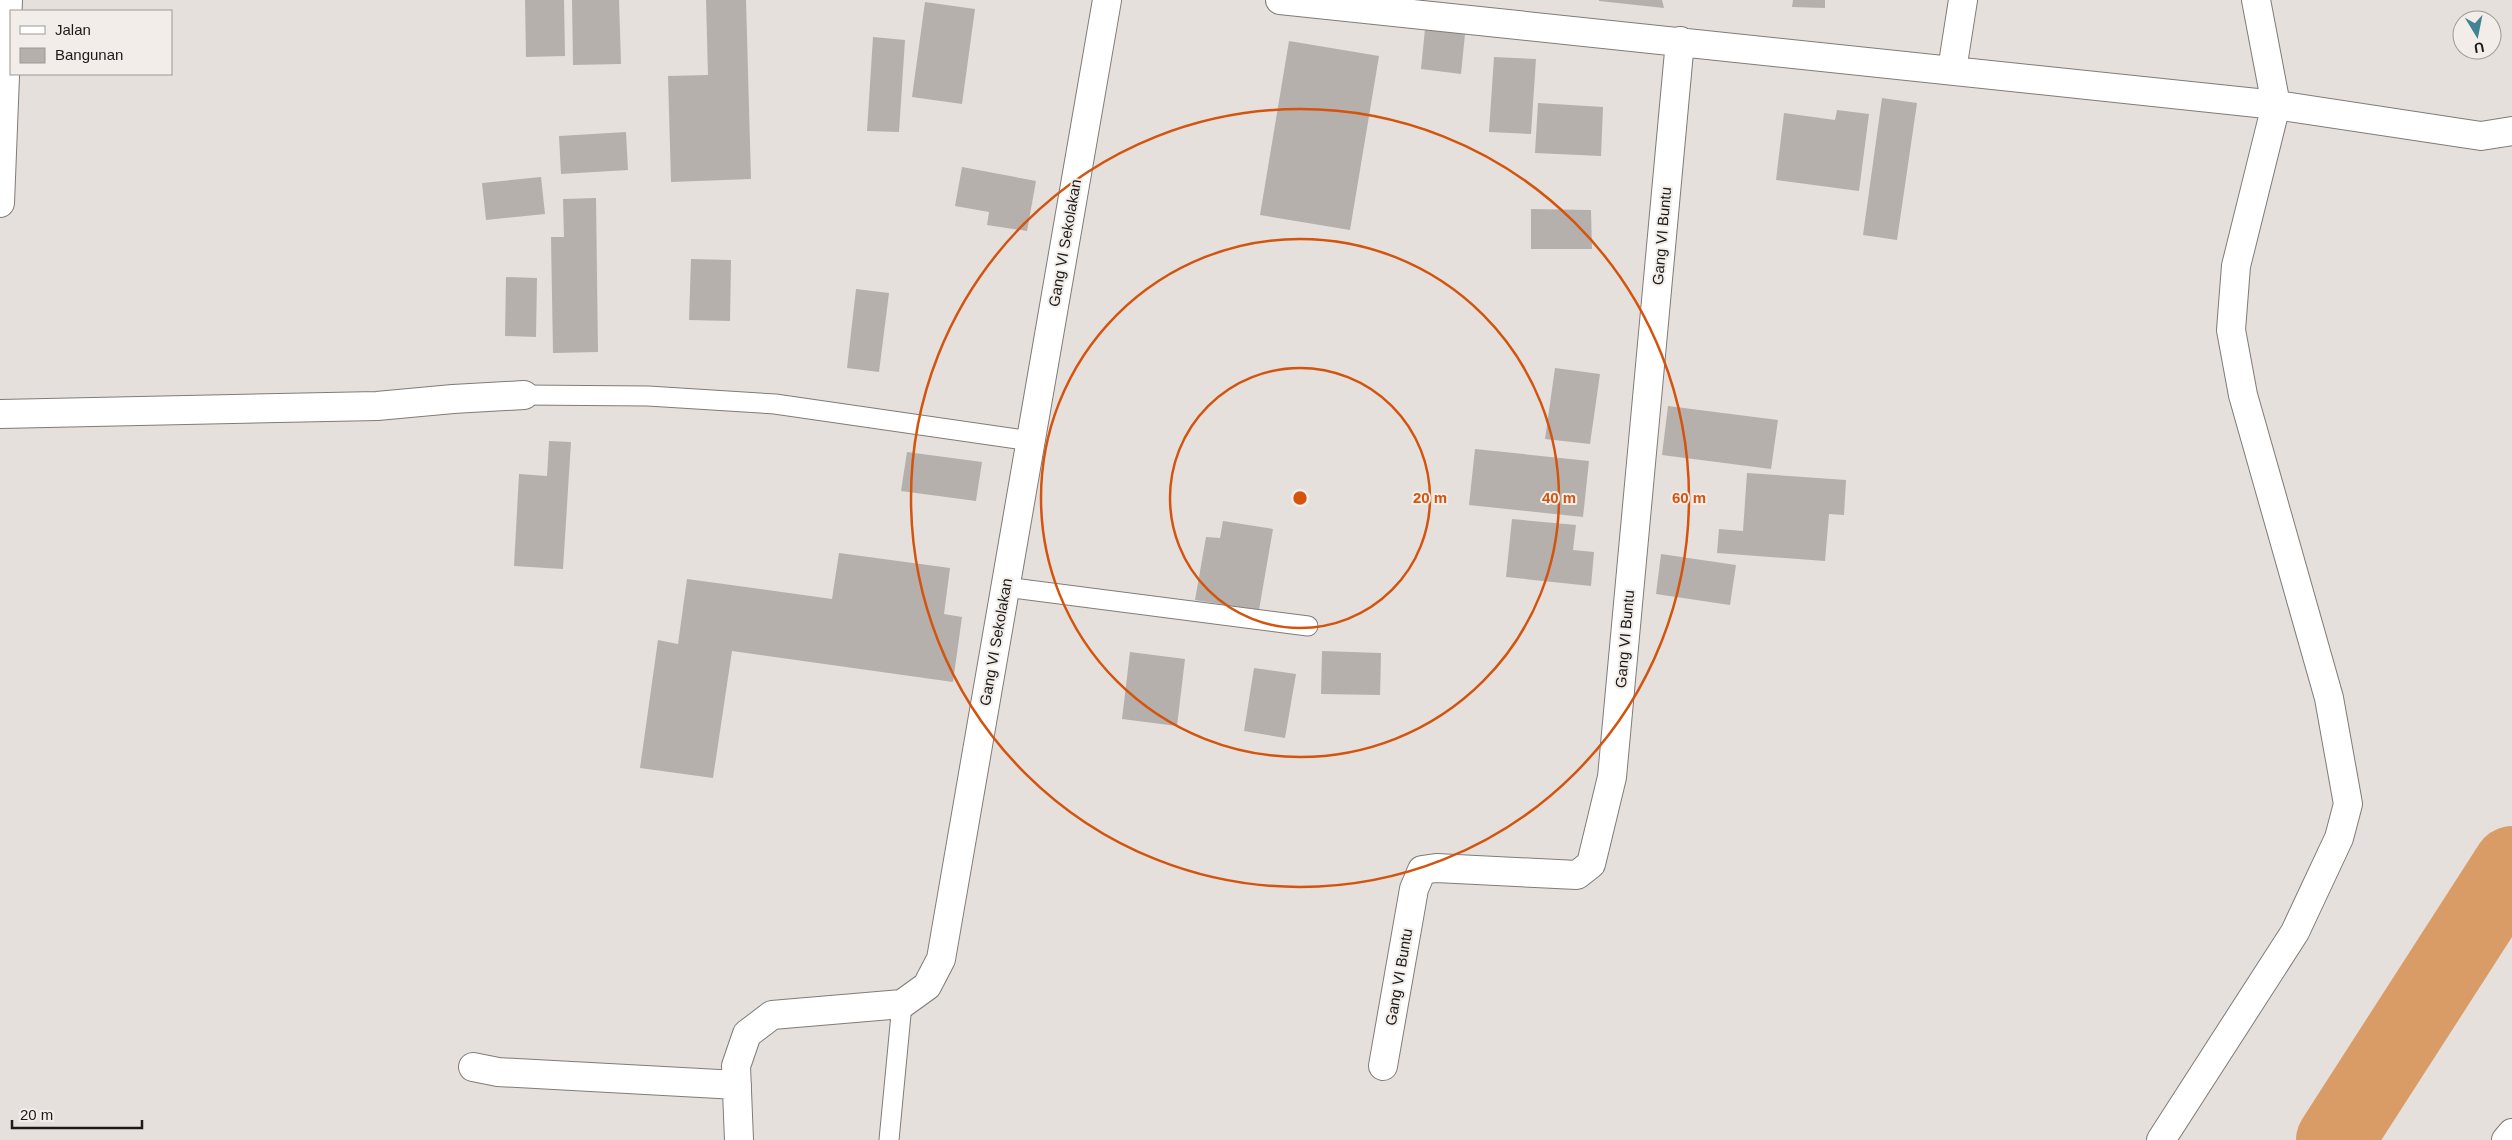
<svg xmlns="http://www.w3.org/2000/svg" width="2512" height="1140" viewBox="0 0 2512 1140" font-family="Arial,sans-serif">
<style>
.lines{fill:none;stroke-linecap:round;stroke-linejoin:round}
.river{stroke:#da9c67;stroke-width:78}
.building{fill:#b5b0ac}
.lane-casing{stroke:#807b78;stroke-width:21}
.street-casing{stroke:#807b78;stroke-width:30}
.secondary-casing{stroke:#807b78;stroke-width:30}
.lane{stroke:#fff;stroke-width:19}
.street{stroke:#fff;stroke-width:28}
.secondary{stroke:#fff;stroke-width:28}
.ring{fill:none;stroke:#d4530d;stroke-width:2.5}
.labels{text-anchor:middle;stroke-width:4;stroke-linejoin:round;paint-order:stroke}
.street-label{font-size:15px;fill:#1c1a19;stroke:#f2ede9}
.centre{fill:#d4530d;stroke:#f2ede9;stroke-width:2.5}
.ring-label{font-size:15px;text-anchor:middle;font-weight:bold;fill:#d4530d;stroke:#f2ede9;stroke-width:4;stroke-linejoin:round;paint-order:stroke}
</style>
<rect width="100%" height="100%" fill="#e5e0dc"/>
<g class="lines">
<!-- river -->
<path class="river" d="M2335 1140 2512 865"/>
</g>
<!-- building -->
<path class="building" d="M525 0H564L565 56 526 57Z
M572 0H619L621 64 573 65Z
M706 0H746L751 179 671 182 668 76 708 75Z
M1599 0H1662L1664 8 1599 1Z
M1793 0H1825V8L1792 7Z
M925 2 975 9 962 104 912 97Z
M1425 29 1465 34 1461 74 1421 69Z
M873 37 905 40 899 132 867 131Z
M1289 41 1379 56 1350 230 1260 215Z
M1494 57 1536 59 1531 134 1489 132Z
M1882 98 1917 103 1897 240 1863 235Z
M1538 103 1603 107 1601 156 1535 153Z
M1837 110 1869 114 1859 191 1776 180 1784 113 1835 120Z
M626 132 628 170 561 174 559 136Z
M962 167 1036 181 1027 231 987 225 989 212 955 206Z
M541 177 545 214 486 220 482 183Z
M596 198 598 352 553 353 551 237H564L563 199Z
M1531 209 1591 210 1592 249H1531Z
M691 259 731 260 730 321 689 320Z
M506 277 537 278 536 337 505 336Z
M856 289 889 293 879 372 847 368Z
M1555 368 1600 374 1590 444 1545 439Z
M1668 406 1778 420 1771 469 1662 455Z
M549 441 571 442 563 569 514 566 519 474 547 476Z
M1475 449 1589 461 1583 517 1469 505Z
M907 452 982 462 976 501 901 491Z
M1747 473 1846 480 1844 515 1829 514 1825 561 1717 553 1719 529 1743 531Z
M1512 519 1576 525 1573 550 1594 552 1591 586 1506 577Z
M1223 521 1273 529 1259 610 1195 600 1206 537 1220 538Z
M839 553 950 568 944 614 962 617 953 682 732 651 713 778 640 768 658 640 678 644 687 579 832 599Z
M1661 554 1736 565 1730 605 1656 594Z
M1322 651 1381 653 1380 695 1321 694Z
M1130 652 1185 659 1177 726 1122 719Z
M1254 668 1296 674 1285 738 1244 731Z"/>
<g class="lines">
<defs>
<path id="lane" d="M524 395 648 396 775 404 1031 441
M1005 587 1308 626
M889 1140 902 1004"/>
<path id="street" d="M1280 0 2276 105 2481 136 2512 131
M1952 70 1963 0
M0 414 377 406 453 399 524 395
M1383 1066 1414 889 1422 870 1436 868 1577 875 1591 864 1612 777 1680 41
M473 1067 498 1072 737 1085
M739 1140 736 1066 747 1034 772 1015 902 1004 927 986 941 959 1107 0
M2161 1140 2295 932 2339 838 2348 804 2329 698 2243 395 2231 330 2236 266 2276 105 2256 0
M2506 1140 2512 1133"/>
<path id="secondary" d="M0 203 8 0"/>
</defs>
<!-- lane casing -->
<use href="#lane" class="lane-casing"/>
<!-- street casing -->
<use href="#street" class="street-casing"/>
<!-- secondary casing -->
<use href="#secondary" class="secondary-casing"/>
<!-- lane -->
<use href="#lane" class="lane"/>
<!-- street -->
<use href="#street" class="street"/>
<!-- secondary -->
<use href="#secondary" class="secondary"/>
</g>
<!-- distance rings -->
<g class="ring">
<circle cx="1300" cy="498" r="130"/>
<circle cx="1300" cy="498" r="259"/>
<circle cx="1300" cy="498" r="389"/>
</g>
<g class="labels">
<!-- street labels -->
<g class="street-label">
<text transform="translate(1662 236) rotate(-85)" y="5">Gang VI Buntu</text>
<text transform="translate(1065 243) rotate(-80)" y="5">Gang VI Sekolakan</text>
<text transform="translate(1625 639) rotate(-85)" y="5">Gang VI Buntu</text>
<text transform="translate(996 642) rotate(-80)" y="5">Gang VI Sekolakan</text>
<text transform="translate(1399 977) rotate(-80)" y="5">Gang VI Buntu</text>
</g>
</g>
<circle cx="1300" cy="498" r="8" class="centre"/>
<g class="ring-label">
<text x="1430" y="503">20 m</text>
<text x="1559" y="503">40 m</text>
<text x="1689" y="503">60 m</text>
</g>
<!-- legend -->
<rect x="10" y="10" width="162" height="65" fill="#f2ede9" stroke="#9c9996"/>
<rect x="20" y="26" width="25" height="8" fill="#ffffff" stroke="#9c9996"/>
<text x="55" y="35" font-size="15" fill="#1c1a19">Jalan</text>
<rect x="20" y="48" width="25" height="15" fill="#b5b0ac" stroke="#9c9996"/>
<text x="55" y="60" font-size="15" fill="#1c1a19">Bangunan</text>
<!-- north arrow -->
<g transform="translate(2477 35) rotate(170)"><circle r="24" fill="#f2ede9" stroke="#9c9996"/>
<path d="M0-4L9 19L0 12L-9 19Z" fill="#408592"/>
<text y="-8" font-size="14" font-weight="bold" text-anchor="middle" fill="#1c1a19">U</text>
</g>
<!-- scale -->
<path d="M12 1120v8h130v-8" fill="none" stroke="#1c1a19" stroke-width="2.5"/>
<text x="20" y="1120" font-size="15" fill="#1c1a19" stroke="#f2ede9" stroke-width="4" paint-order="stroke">20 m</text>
</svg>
